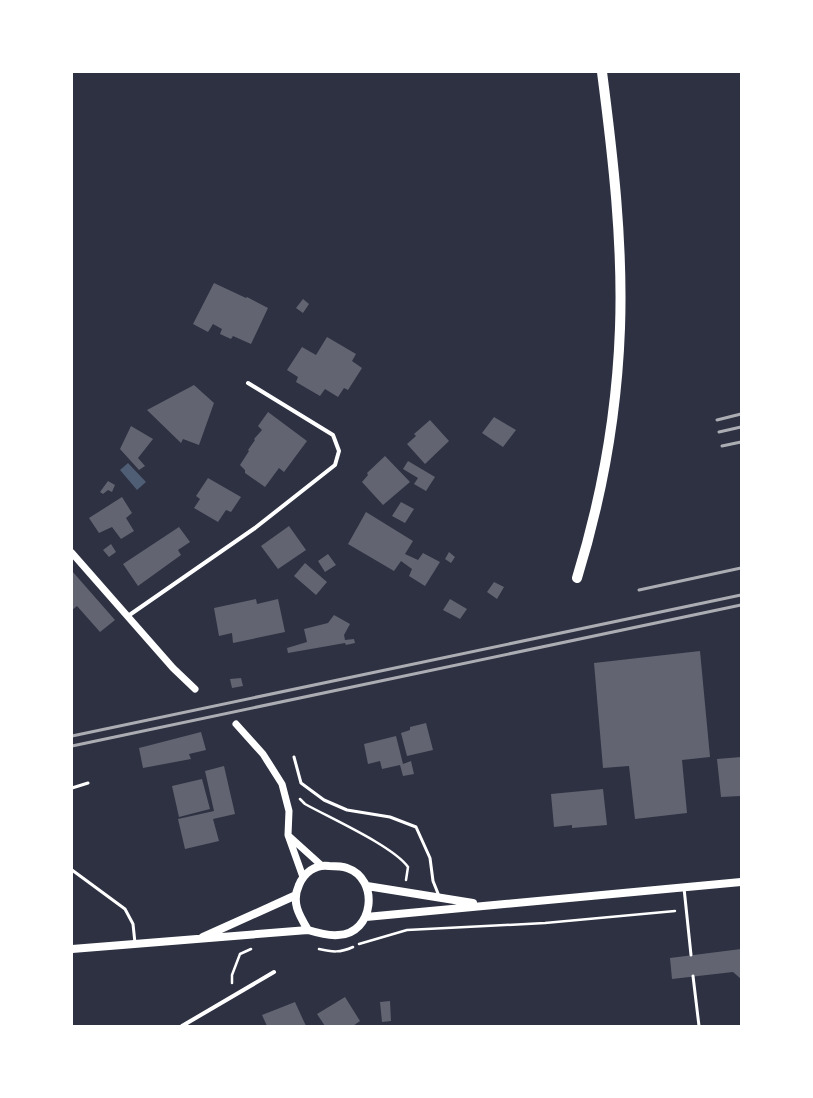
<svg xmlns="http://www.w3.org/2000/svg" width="813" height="1098" viewBox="0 0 813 1098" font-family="Helvetica,sans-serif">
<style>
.water{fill:#4f5d75}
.building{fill:#626471}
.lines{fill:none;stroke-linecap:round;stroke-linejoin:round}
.path{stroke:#fff;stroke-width:2.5}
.service{stroke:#fff;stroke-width:3}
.minor{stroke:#fff;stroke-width:4}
.tertiary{stroke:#fff;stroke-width:7}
.secondary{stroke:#fff;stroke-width:8}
.primary{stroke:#fff;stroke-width:10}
.rail{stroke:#abadb3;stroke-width:3}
</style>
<rect width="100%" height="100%" fill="#2d3142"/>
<!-- water -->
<path class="water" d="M128 463 146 482 137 490 120 470Z"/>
<!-- building -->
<path class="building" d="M214 283 246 298 247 297 268 308 251 344 233 336 231 339 220 334 222 329 213 324 208 332 193 324Z
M303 299 309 304 303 313 296 308Z
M327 337 356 354 352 361 362 368 348 390 344 388 338 397 325 389 320 396 296 382 298 377 287 370 302 347 316 355Z
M194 385 214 403 199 445 183 439 181 443 147 410Z
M268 412 307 441 284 472 279 468 265 487 245 473V470L240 465 249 451 248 450 255 440 254 439 262 430 258 426Z
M494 417 516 430 503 447 482 433Z
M430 420 449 441 425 464 407 444 416 436 414 434Z
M131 426 153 439 138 458 145 466 139 470 120 449Z
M385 456 410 482 383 505 362 482 368 475 367 473Z
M408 461 435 477 426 491 414 484 418 478 403 469Z
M208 478 241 497 231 512 226 510 218 522 194 508 200 499 196 496Z
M108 481 115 485 112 492 108 490 103 494 100 492Z
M122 497 132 513 126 518 134 531 121 539 112 527 99 533 89 518Z
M401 502 414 509 405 523 392 516Z
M366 512 413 541 405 554 418 560 423 553 440 562 425 586 409 576 412 569 401 561 394 571 348 544Z
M289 526 306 550 278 569 261 546Z
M179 527 190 542 178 550 181 555 138 586 123 564Z
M111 544 116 552 109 557 103 550Z
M449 552 455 557 451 563 445 559Z
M328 554 336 565 325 572 318 561Z
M305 563 327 582 316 595 294 576Z
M72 571 115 620 100 632 77 606 72 610Z
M494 582 504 587 497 599 487 592Z
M256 599 257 604 278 599 285 632 233 643 232 633 219 636 214 608Z
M450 599 467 609 460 619 443 610Z
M334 615 350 624 344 635 345 640 354 639 355 643 346 645 345 643 288 653 287 648 307 642 304 629 328 623Z
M700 651 710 757 682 760 687 813 635 819 629 766 603 768 594 663Z
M241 678 243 686 232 688 230 679Z
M426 723 433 750 407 756 401 733 410 730V727Z
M201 732 206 750 189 754 191 759 143 768 139 748Z
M396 736 403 764 411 761 414 774 403 776 400 765 382 769 380 761 368 764 364 744Z
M741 757V796L721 797 717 759Z
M224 766 235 814 213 819 219 841 185 849 178 819 214 811 205 771Z
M202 779 210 809 179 817 172 786Z
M603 789 607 825 572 828V825L554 827 551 794Z
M741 949V979L733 972 672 979 670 958Z
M345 997 360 1021 353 1026H325L317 1014Z
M390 1001 391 1021 382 1022 380 1002Z
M295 1002 306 1026H267L262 1015Z"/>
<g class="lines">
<!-- path -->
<path class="path" d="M300 799 305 804C330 818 393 846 408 867L406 880
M359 944 407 930 545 923 675 911
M319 949C332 952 340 953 353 947
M232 983V975L240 954 251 949"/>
<!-- service -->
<path class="service" d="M294 757 301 783 324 800 347 810 390 817 416 827 430 858 433 881 439 896
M72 788 88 783
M72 870 125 909 133 924 135 943
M684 888 691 955
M693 976 699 1026"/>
<!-- minor -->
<path class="minor" d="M128 616 255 528 335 465 339 451 333 435 248 383
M182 1026 274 972"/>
<!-- tertiary -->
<path class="tertiary" d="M72 553 173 668 195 689
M236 724 263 754 282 784 289 811 288 835 303 877
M290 837 321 865"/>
<!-- secondary -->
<path class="secondary" d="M367 886 473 903
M366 917 741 882
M203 937 294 896
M72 949 308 930C318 933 328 936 338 935 374 934 380 879 347 868 342 866 334 866 329 866 315 864 304 873 299 885 291 902 299 915 308 930"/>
<!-- primary -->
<path class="primary" d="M577 578C602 497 617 413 620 328 623 243 613 157 602 72"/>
<!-- rail -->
<path class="rail" d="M717 420 741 414
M719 432 741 427
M722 446 741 442
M639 590 741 568
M72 736 741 595
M72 746 741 605"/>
</g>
<!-- border -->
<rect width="813" height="1098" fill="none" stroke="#ffffff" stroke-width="146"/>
</svg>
